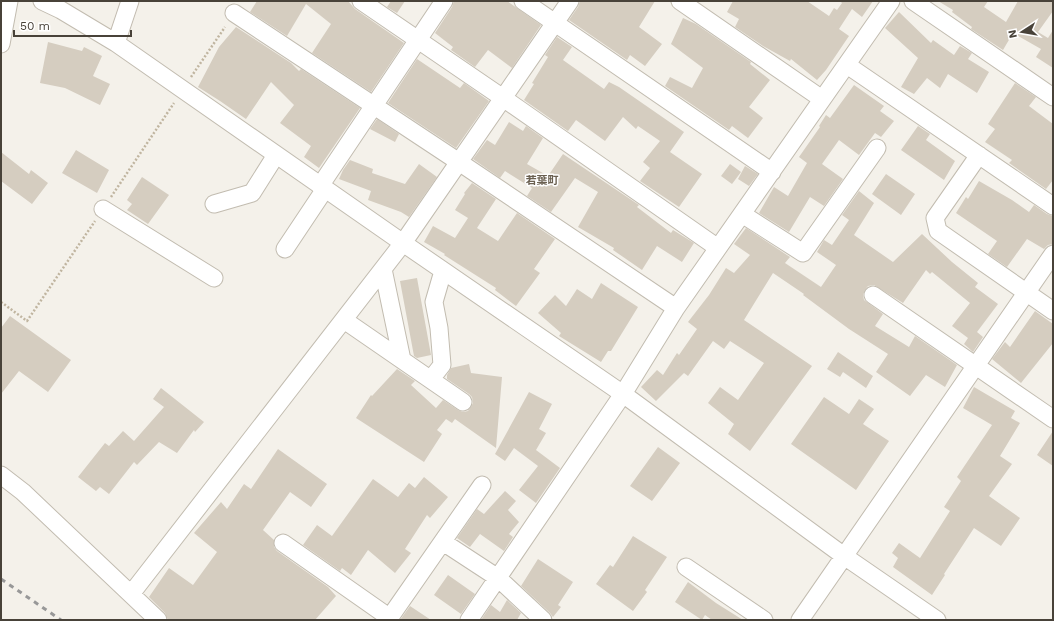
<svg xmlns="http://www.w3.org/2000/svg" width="1054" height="621" viewBox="0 0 1054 621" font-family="'Work Sans','Noto Sans JP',sans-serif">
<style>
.building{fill:#d5cdc0}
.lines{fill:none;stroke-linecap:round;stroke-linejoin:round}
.minor-casing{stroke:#c2bcb0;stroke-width:19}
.path{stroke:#c0b5a0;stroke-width:2.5;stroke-dasharray:2 2;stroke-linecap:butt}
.minor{stroke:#fff;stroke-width:17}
.rail{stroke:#989898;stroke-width:3;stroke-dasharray:5 5;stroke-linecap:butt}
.labels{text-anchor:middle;stroke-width:3;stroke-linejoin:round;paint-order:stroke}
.neighbourhood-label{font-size:11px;font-weight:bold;fill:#6a6051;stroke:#fff}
</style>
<rect width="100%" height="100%" fill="#f4f1ea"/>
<!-- building -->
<path class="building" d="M257 1H348L355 9 404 43 371 92 312 53 331 24 306 4 287 36 250 12Z
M391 1H405L397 13 387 7Z
M454 1H507L541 25 512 68 488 50 475 67 451 50 453 47 435 33 452 7Z
M580 1H655L639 27 662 44 645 66 630 55 627 60 569 20 578 7Z
M733 1H807L829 16 834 8 837 10 842 3 840 1H873L862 17 852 9 839 29 849 36 826 70 817 80 791 59 790 61 763 46 735 27 739 19 727 12Z
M938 1H988L984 7 1006 22 1018 1H1053V11L1038 32 1048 38 1053 30V68L1036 57 1041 49 1013 33 1003 50 971 29 972 27 952 12 953 10Z
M899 12 931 43 933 40 954 55 960 46 972 53 968 59 989 72 977 93 948 74 940 88 927 78 914 94 901 87 918 58 885 28Z
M683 18 696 24 751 62 750 64 770 80 749 107 763 118 748 138 732 126 729 130 665 86 670 77 692 88 703 68 671 44Z
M236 27 291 63 299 71 301 69 360 108 319 168 304 157 311 146 280 123 294 105 271 82 246 119 220 101 198 87 219 47Z
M557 37 572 47 563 60 604 89 609 82 619 87 684 132 670 152 702 174 679 207 640 181 650 168 643 162 660 141 638 126 636 129 623 117 605 141 576 120 568 131 524 100 534 84 532 83 548 57 545 55Z
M48 42 82 51 84 47 102 56 93 76 110 84 100 105 65 88 40 83Z
M417 59 460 88 464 83 489 101 456 148 388 103Z
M1015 83 1036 97 1029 106 1053 124V180L1046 189 1009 163 1012 160 985 142 995 129 988 124Z
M854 85 884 106 880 111 894 121 881 137 875 133 859 155 839 140 822 164 843 179 824 206 810 197 789 232 759 213 774 187 788 196 807 163 799 157 820 127 819 126 826 115 830 118Z
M377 119 399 134 395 142 370 129Z
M509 122 523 131 526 126 543 138 527 164 548 176 563 154 639 205 637 207 671 233 673 230 694 243 682 262 657 246 642 270 613 250 614 248 578 227 598 192 575 178 551 212 527 196 532 188 505 171 500 178 473 159 487 140 495 145Z
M918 126 930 134 926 140 955 161 944 180 901 150Z
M76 150 109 170 97 193 62 173Z
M1 152 29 174 31 170 48 183 32 204 1 181Z
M350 160 373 169 372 173 405 184 419 164 437 177 409 217 401 212 368 200 371 191 339 179 343 170Z
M730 164 741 172 732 184 721 176Z
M745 166 758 174 749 186 738 179Z
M886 174 915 194 901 215 872 194Z
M142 177 169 195 148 224 127 210 132 204 127 200Z
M979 181 1012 200 1029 212 1034 205 1047 214 1053 216V244L1048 245 1044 249 1027 239 1007 267 988 254 997 241 956 213 966 197 968 199Z
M472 183 496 199 477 228 498 241 517 213 555 239 534 269 540 273 516 306 495 290 496 288 444 255 445 254 424 242 433 226 455 238 468 218 455 210 465 194 464 193Z
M859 191 874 203 854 235 893 262 922 234 952 262 978 283 975 287 998 304 977 332 983 337 973 352 964 344 968 338 952 326 970 303 932 272 930 274 926 270 903 303 874 285 868 286 865 290 863 295 864 300 883 314 875 326 909 347 915 336 957 365 945 387 926 375 910 396 876 372 888 354 849 329 803 295 804 294 773 273 744 320 812 366 750 451 728 434 734 424 708 403 720 387 738 400 764 363 730 341 724 349 713 341 688 376 684 373 656 401 641 387 657 370 663 375 677 353 679 355 697 329 688 322 709 295 726 268 734 273 750 255 734 244 746 228 790 257 785 263 821 287 836 265 817 252 824 240 832 245 849 220 842 215Z
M417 278 431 355 417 358 414 356 400 281Z
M601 283 638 307 611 351H608L601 362 559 336 561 333 538 313 555 295 566 306 577 289 592 299Z
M1035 311 1053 324V343L1021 383 992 359 1005 342 1010 347Z
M10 316 71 360 48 392 19 371 1 394V328Z
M838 352 873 376 866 388 843 372 840 377 827 369Z
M469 364 471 373 502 377 496 448 455 419 452 423 446 419 437 430 442 434 424 462 356 418 371 395 372 396 397 369 415 381 411 385 436 408 443 400 458 410 463 412 468 411 471 407 473 403 472 397 469 394 447 379V375L451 368Z
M974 387 1015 411 1011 418 1020 423 1000 456 1012 464 989 496 1020 518 1001 546 974 528 944 574 945 575 932 595 893 567 898 558 892 553 899 543 920 558 950 511 944 507 961 481 957 477 992 425 963 408Z
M161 388 204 422 195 432 194 430 177 453 159 442 137 465 134 462 109 494 100 487 96 491 78 477 105 443 109 446 123 431 134 441 164 407 153 399Z
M529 392 552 404 539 429 546 433 536 450 560 468 536 503 519 490 538 466 514 448 505 461 495 454Z
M824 397 849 414 859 399 874 409 863 424 889 441 856 490 791 444Z
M1053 431V466L1037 455Z
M658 447 680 463 652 501 630 486Z
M278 449 327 484 311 507 290 492 263 530 274 540V547L277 551 328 587 336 596 315 620H168L165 613 149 597 169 568 193 585 217 552 194 533 221 502 227 509 244 484 251 489Z
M424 477 448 497 430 518 427 515 405 549 411 553 395 573 368 550 351 575 342 568 340 571 303 545 317 525 332 536 373 479 398 497 409 483 415 488Z
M505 491 516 501 508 510 519 522 509 534 513 537 504 551 480 534 470 547 457 538 477 509 484 514Z
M633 536 667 557 645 590 647 592 633 611 596 584 610 565 613 567Z
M538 559 573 582 558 605 561 607 553 617 550 613 521 586Z
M448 575 475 594 461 614 434 595Z
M688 582 716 603 743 620H712L705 615 702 620 675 602Z
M507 600 521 613 517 620H481L491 605 500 612Z
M410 606 431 620H400Z"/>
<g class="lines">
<defs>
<path id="minor" d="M42 1 61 10 116 43 403 243 623 394 844 556 937 620
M361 1 503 98 718 248
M523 1 772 172
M680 1 822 99
M913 1 1053 97
M234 13 459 162 676 308
M116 43 130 1
M1 44 9 1
M847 65 1053 206
M979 155 935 218 938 231 1053 311
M320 186 444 1
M214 204 252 193 276 155
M103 209 214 278
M742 214 803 253 877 148
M285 249 325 189
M383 269 402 360
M873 295 1053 419
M344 320 463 402
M431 379 442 365 439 328 434 302 443 271
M1 475 23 492 158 620
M443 542 498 578 543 620
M283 543 390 618
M686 567 764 620
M131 594 403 243 570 1
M388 620 482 485
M469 620 623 394 676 308 891 1
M800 620 1053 254"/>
</defs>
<!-- minor casing -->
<use href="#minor" class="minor-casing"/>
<!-- path -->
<path class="path" d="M191 77 225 27
M111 197 174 103
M1 302 27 321 95 221"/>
<!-- minor -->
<use href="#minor" class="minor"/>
<!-- rail -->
<path class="rail" d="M1 579 61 620"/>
</g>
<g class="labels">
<!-- neighbourhood labels -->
<g class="neighbourhood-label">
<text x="542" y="184">若葉町</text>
</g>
</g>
<!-- border -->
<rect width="1054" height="621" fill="none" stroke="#484239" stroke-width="4"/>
<!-- north arrow -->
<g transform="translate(1022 32) rotate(258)" stroke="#ffffff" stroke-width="3" paint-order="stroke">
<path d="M0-3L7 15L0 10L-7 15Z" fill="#484239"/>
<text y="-6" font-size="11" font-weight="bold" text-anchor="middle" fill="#484239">N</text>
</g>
<!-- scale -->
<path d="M14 30v6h117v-6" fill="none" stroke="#484239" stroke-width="2"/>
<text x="20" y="30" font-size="12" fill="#484239" stroke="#ffffff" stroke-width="3" paint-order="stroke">50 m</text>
</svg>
